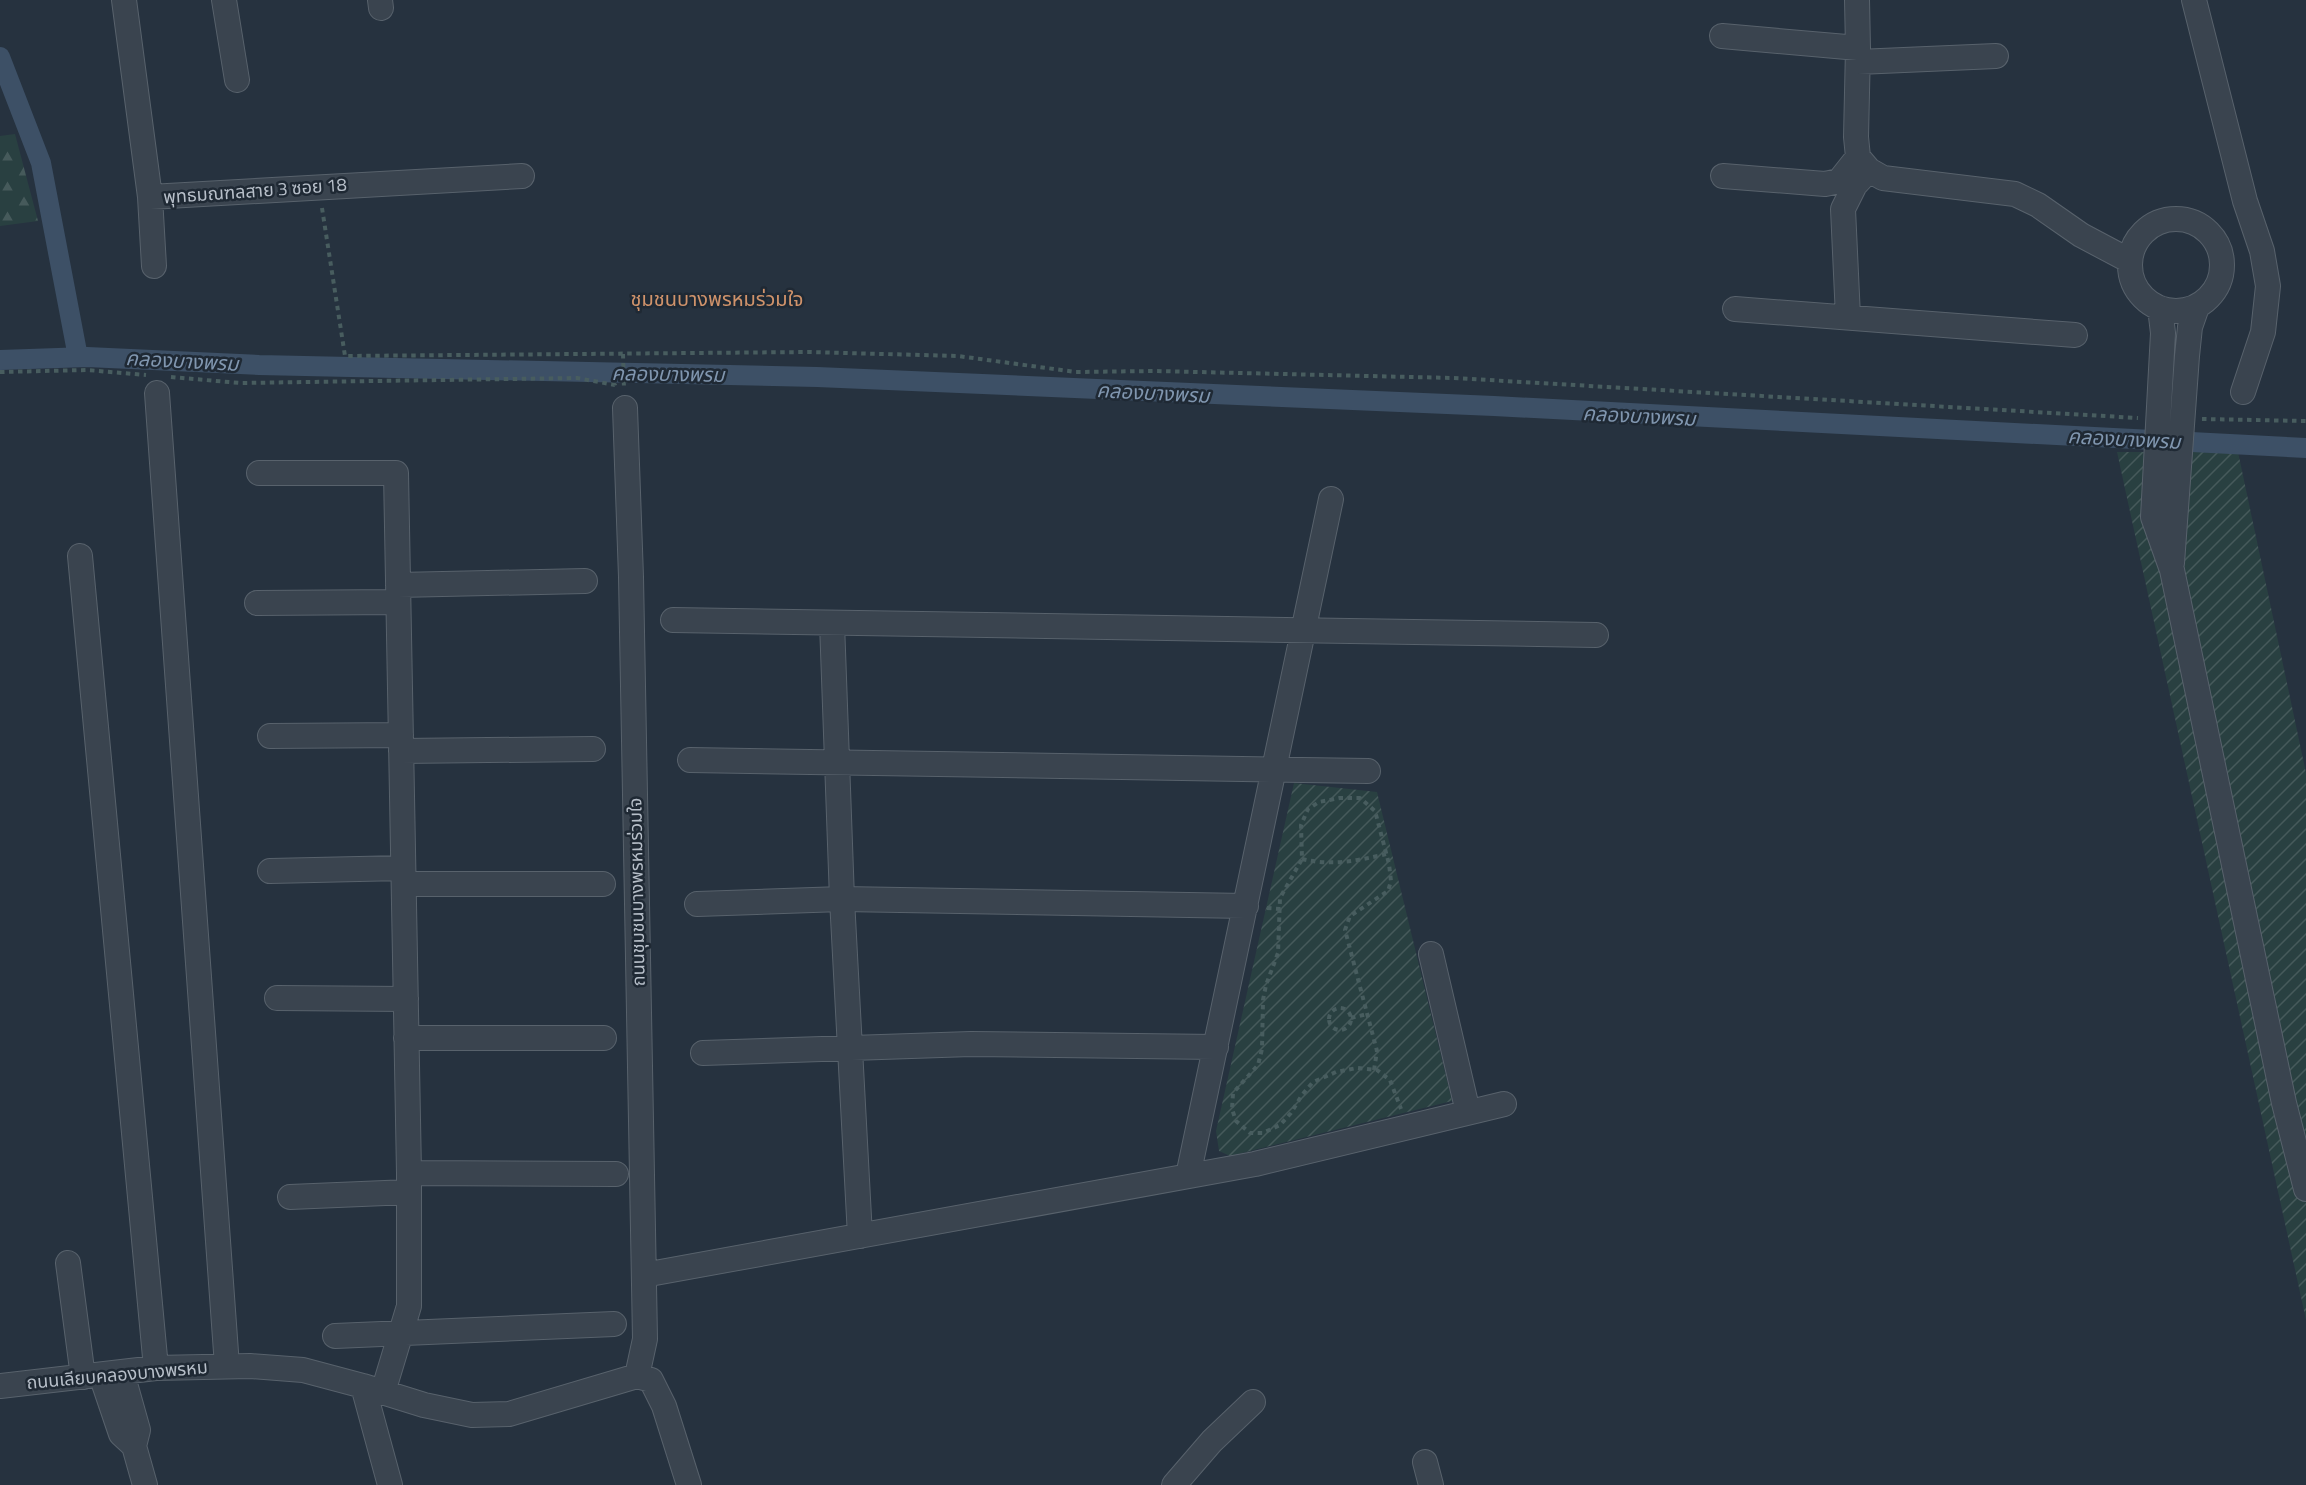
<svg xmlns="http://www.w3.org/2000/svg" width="2306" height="1485" viewBox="0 0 2306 1485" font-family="'Titillium Web','Noto Sans Thai',sans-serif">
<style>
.forest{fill:url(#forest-firs)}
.garden{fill:url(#garden-furrows)}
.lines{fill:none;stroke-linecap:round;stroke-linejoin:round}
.canal{stroke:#3d5066;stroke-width:20}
.minor-casing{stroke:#58626c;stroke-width:26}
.path{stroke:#485d5f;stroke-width:4;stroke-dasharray:4.5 4.5;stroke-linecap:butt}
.minor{stroke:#3a444f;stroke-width:24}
.labels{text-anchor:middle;stroke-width:5;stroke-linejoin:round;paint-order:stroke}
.street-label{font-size:18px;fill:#b7bfc9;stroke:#1f2934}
.neighbourhood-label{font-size:20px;fill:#d0936b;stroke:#1f2934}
.water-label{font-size:20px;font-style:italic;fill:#8096af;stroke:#1f2934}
</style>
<defs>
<pattern id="forest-firs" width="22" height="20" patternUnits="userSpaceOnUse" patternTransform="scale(1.5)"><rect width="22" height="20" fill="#294041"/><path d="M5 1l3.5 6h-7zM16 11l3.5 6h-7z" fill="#465a5b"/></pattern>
<pattern id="garden-furrows" width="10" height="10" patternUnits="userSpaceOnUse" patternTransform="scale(1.5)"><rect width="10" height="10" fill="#294041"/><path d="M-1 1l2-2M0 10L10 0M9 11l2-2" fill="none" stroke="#465a5b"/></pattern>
</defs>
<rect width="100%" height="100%" fill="#26323f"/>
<!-- forest -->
<path class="forest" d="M15 134 38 221 0 226V136Z"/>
<!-- garden -->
<path class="garden" d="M2117 452H2238L2306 773V1320Z
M1294 783 1377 792 1452 1101 1230 1156 1219 1151 1216 1131Z"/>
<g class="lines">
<!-- canal -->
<path class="canal" d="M0 57 41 163 78 357
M0 360 87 357 259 365 817 377 1494 406 2306 448"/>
<defs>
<path id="minor" d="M124 0 150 197 522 176
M224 0 237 80
M380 0 381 8
M1857 0 1858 48 1856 137 1858 157 1869 170 1883 178 2015 194 2038 205 2081 235 2130 261
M2194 0 2245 201 2262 251 2268 286 2263 332 2243 392
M1722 36 1858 48
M1858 62 1996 56
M1723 176 1825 184 1839 181 1858 157
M150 197 154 266
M2130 265a46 46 0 1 1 92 0a46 46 0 1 1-92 0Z
M2160 308 2163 333 2153 517 2172 570 2284 1103 2306 1189
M1735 309 2075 335
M1848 317 1843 209 1855 185 1869 170
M157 393 227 1366
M625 408 631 577 645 1339 637 1376
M259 473H396L409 1173V1306L383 1392
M80 556 156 1368
M2172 563 2187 356 2190 327 2197 307
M398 585 585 581
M257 603 398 602
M673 620 1596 635
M832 623 842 899 860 1236
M270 736 401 735
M401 751 593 749
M690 760 1368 771
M270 871 403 868
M404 884H603
M697 904 842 899 1246 906
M1431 954 1468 1112
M277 998 406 999
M406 1038H604
M703 1053 971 1044 1216 1047
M409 1173 616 1174
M1188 1176 1331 499
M290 1197 409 1192
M68 1263 83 1377
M644 1275 1255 1164 1504 1104
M335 1336 614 1324
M122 1373 138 1430 134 1446 145 1485
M101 1375 121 1434 134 1446
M0 1386 156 1368 250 1366 303 1370 363 1386 424 1405 472 1415 509 1414 637 1376 651 1380 664 1406 689 1485
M363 1386 390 1485
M1425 1462 1431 1485
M1174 1485 1212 1441 1253 1402"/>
</defs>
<!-- minor casing -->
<use href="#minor" class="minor-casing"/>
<!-- path -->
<path class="path" d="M322 208 345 356 809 352 958 356 1076 372 1155 371 1454 378 2138 418
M623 354 624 389
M0 372 87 370 146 375
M171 377 240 383 577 378 615 385 616 389
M2202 419 2306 421
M1302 859C1331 866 1357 861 1386 854
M1267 908 1281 909
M1329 1019a11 11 0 1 1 22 0a11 11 0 1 1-22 0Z
M1351 1018 1367 1014
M1374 1070 1377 1051 1345 930 1350 916 1388 891 1391 881 1389 864 1375 811 1360 798H1340L1319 802 1308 809 1301 825 1302 859 1280 898 1278 953 1266 985 1263 1000 1262 1049 1258 1065 1233 1093 1232 1109 1236 1121 1250 1133H1263L1280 1125 1291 1113 1302 1095 1313 1082 1336 1072 1357 1068 1377 1070 1390 1080 1401 1109"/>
<!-- minor -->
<use href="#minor" class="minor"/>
</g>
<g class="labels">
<!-- street labels -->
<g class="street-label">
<text transform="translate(255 191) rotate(-4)" y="6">พุทธมณฑลสาย 3 ซอย 18</text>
<text transform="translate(637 892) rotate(-91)" y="6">ถนนชุมชนบางพรหมร่วมใจ</text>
<text transform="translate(117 1375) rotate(-5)" y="6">ถนนเลียบคลองบางพรหม</text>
</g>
<!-- neighbourhood labels -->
<g class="neighbourhood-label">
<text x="717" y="306">ชุมชนบางพรหมร่วมใจ</text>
</g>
<!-- water labels -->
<g class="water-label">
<text transform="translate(182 361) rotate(3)" y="7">คลองบางพรม</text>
<text transform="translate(668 374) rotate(1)" y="7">คลองบางพรม</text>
<text transform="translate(1153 393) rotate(3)" y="7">คลองบางพรม</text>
<text transform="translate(1639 416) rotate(3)" y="7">คลองบางพรม</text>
<text transform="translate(2124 439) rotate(3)" y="7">คลองบางพรม</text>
</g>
</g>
</svg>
